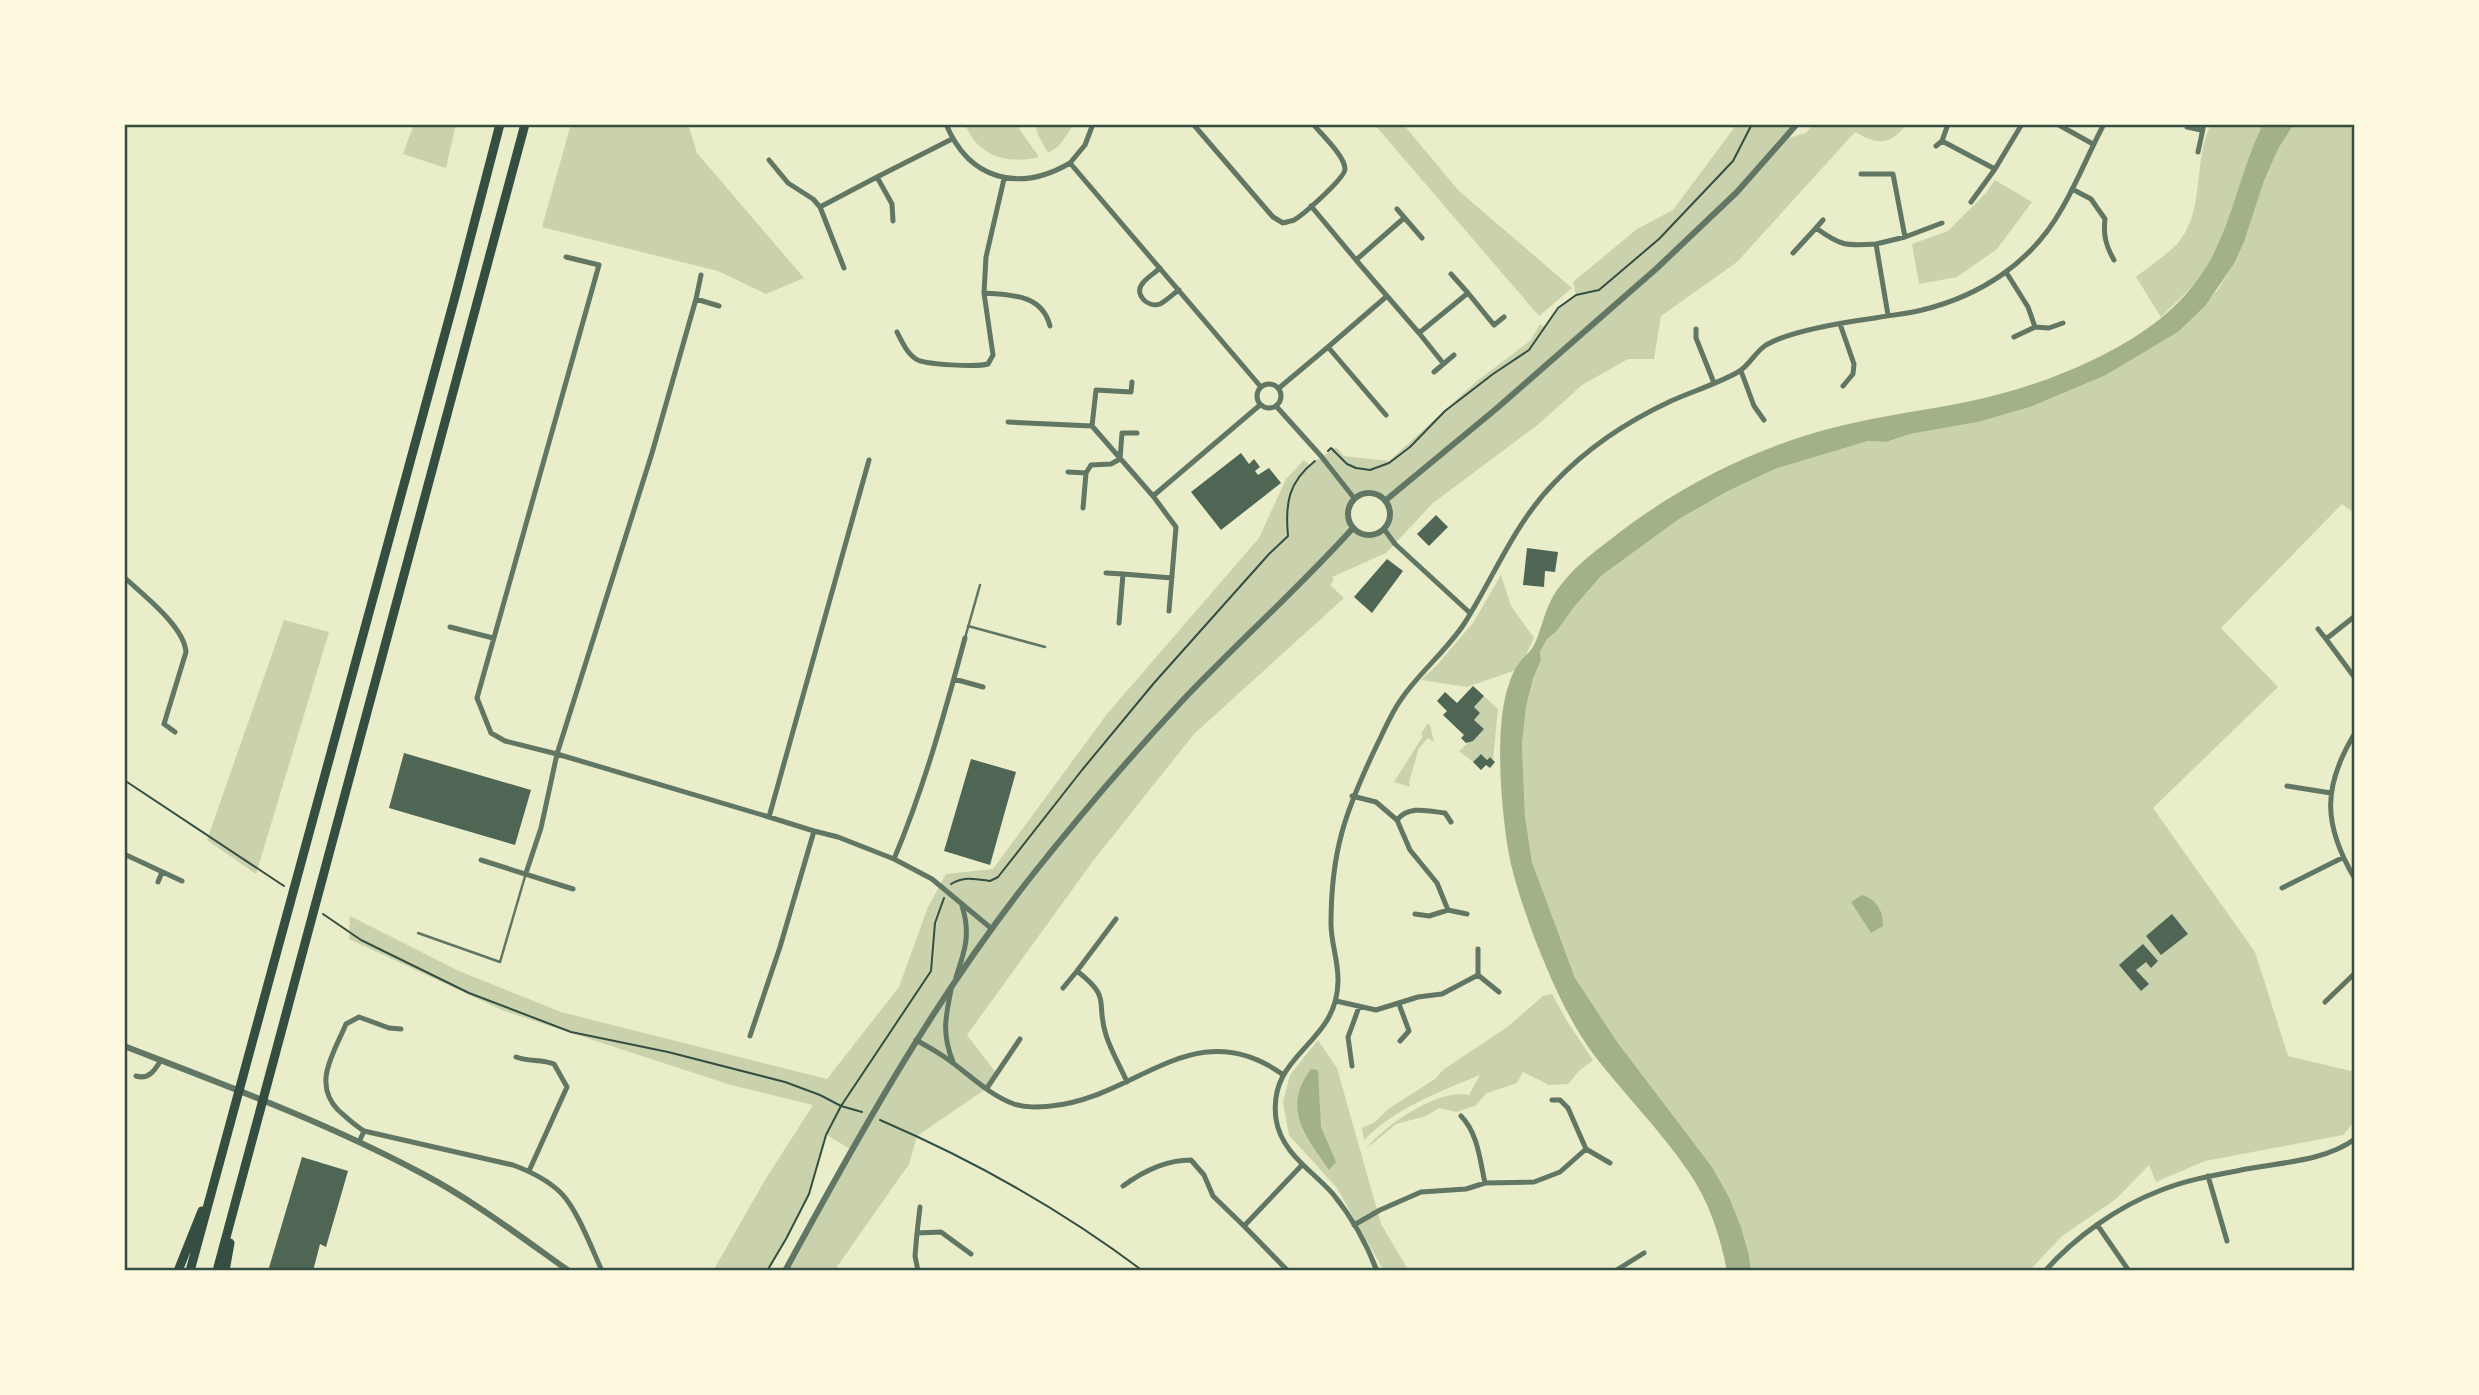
<svg xmlns="http://www.w3.org/2000/svg" width="2479" height="1395" viewBox="0 0 2479 1395" font-family="Helvetica,sans-serif">
<style>
.green{fill:#cad2ad;fill-rule:evenodd}
.water{fill:#a3b18a}
.building{fill:#4f6655}
.lines{fill:none;stroke-linecap:round;stroke-linejoin:round}
.path{stroke:#344e41;stroke-width:2}
.service{stroke:#617663;stroke-width:2.5}
.minor{stroke:#617663;stroke-width:5}
.tertiary{stroke:#617663;stroke-width:6}
.motorway{stroke:#344e41;stroke-width:9}
.neatline{fill:none;stroke:#344e41;stroke-width:2.5}
</style>
<rect width="100%" height="100%" fill="#e9edc9"/>
<!-- green -->
<path class="green" d="M414 124H456L446 168 403 154Z
M571 124H688L697 153 804 278 766 294 718 271 542 227Z
M965 124 1014 125 1018 127 1039 157C1008 165 977 156 965 124Z
M1035 124H1074L1059 146 1048 153 1038 135Z
M1374 124H1403L1459 191 1572 288 1539 316Z
M1737 124H1797L1785 139 1806 133 1813 124H1907C1890 146 1877 145 1855 132L1737 262 1661 316 1654 359H1628L1582 385 1540 423 1433 503 1386 553 1332 577 1334 580 1330 585 1344 598 1194 734 1093 861 967 1035 997 1074 987 1088 917 1136 909 1164 834 1271H785L850 1149 827 1135 809 1194 786 1239 767 1271H713L765 1180 813 1105 731 1085 504 1011 349 939 350 916 459 971 561 1012 827 1079 899 987 928 907 946 874 993 869 1107 714 1259 538 1286 479 1304 460 1310 465 1336 447 1344 456 1389 461 1477 381 1530 341 1540 324 1544 327 1558 308 1576 295 1573 282 1637 229 1673 210ZM1368 492 1381 496 1390 511 1385 528 1372 535 1358 532 1348 518C1347 504 1354 495 1368 492Z
M2211 124H2263L2221 241 2198 281 2161 317 2136 277C2149 266 2172 252 2181 239 2205 206 2193 159 2211 124Z
M2294 124H2355V514L2342 504 2221 628 2278 687 2153 808 2255 952 2288 1056 2355 1072V1121L2343 1135 2205 1161 2156 1182 2149 1165 2116 1199 2062 1236 2029 1271H1751L1749 1255 1741 1227 1729 1197 1712 1167 1618 1043 1575 978 1532 862 1525 816 1522 744 1526 707 1533 679 1541 660 1540 652 1547 639 1556 632 1574 607 1601 576 1679 519 1728 491 1775 469 1868 441 1886 442 1910 434 1978 422 2030 407 2106 375 2178 332 2217 291 2234 264 2244 242 2264 181 2278 149Z
M1995 180 2032 202 1997 249 1957 277 1919 284 1912 244 1948 231 1986 193Z
M1501 575 1511 606 1534 638 1519 669 1467 687 1421 680 1437 665 1473 623Z
M284 620 329 632 256 874 207 840Z
M1473 686 1498 709 1493 760 1490 757 1487 760 1481 754 1473 762 1459 751 1484 729 1474 720 1480 713 1474 707 1484 696Z
M1427 724 1430 725 1434 742 1428 738 1419 748 1409 782 1410 787 1394 782 1423 736 1421 734Z
M1552 994 1568 1023 1593 1060 1579 1071 1568 1084 1549 1085 1523 1072 1517 1083 1487 1093 1475 1106 1456 1112 1439 1108 1426 1116 1396 1124 1366 1149C1383 1126 1440 1087 1469 1095L1480 1075C1437 1093 1397 1107 1364 1140L1362 1128 1375 1122 1388 1109 1435 1079 1444 1069 1506 1028 1543 996Z
M1318 1040 1337 1068 1381 1224 1409 1271H1384L1337 1188 1289 1135 1283 1102 1290 1075Z"/>
<!-- water -->
<path class="water" d="M2263 124H2294L2278 149 2264 181 2244 242 2234 264 2205 306 2178 332 2106 375 2030 407 1978 422 1910 434 1886 442 1868 441 1775 469 1728 491 1679 519 1601 576 1574 607 1556 632 1547 639 1540 652 1541 660 1533 679 1526 707 1522 744 1525 816 1532 862 1575 978 1618 1043 1712 1167 1729 1197 1741 1227 1749 1255 1751 1271H1727C1720 1235 1709 1201 1688 1171 1660 1130 1624 1094 1594 1055 1567 1018 1551 979 1534 937 1524 908 1513 879 1508 849 1501 806 1494 725 1509 684 1511 677 1515 668 1520 662 1526 654 1531 652 1535 643 1543 625 1545 607 1557 590 1572 569 1591 554 1611 539 1678 486 1758 446 1840 426 1884 415 1928 410 1971 401 2034 388 2110 359 2160 319 2232 260 2227 200 2263 124Z
M1862 895C1877 900 1883 910 1883 926L1871 933 1851 902Z
M1311 1069 1318 1070 1321 1127 1336 1162 1329 1170C1306 1136 1281 1109 1311 1069Z"/>
<!-- building -->
<path class="building" d="M1241 453 1249 464 1254 459 1260 467 1255 471 1258 475 1269 468 1281 483 1221 530 1191 492Z
M1436 515 1448 527 1429 546 1417 534Z
M1527 548 1558 552 1555 572 1545 571 1544 587 1523 585Z
M1387 559 1403 571 1372 613 1354 597Z
M1473 686 1484 696 1474 707 1480 713 1474 720 1484 729 1473 741 1466 743 1461 738 1464 735 1443 715 1447 711 1437 701 1445 692 1457 703Z
M404 753 531 790 515 845 389 808Z
M1481 754 1487 760 1490 757 1495 762 1490 768 1486 765 1481 770 1473 762Z
M971 759 1016 772 990 865 944 851Z
M2172 914 2188 934 2161 955 2146 936Z
M2143 944 2158 961 2151 968 2146 962 2136 970 2149 984 2141 991 2119 965Z
M302 1157 348 1171 326 1247 320 1244 313 1271H268Z"/>
<g class="lines">
<!-- path -->
<path class="path" d="M1328 451 1331 448 1347 464 1356 468 1370 470 1389 463 1410 447 1445 411 1493 374 1529 350 1558 308 1576 295 1599 290 1659 239 1733 161 1752 124
M124 780 284 886
M951 884C964 876 976 879 990 881L998 877 1082 770 1154 683 1269 554 1288 536C1285 504 1288 482 1315 461
M323 914 361 940 469 993 571 1032 668 1052 785 1082 820 1095 841 1106 862 1112
M880 1120C973 1160 1062 1210 1143 1271
M767 1271 786 1239 809 1194 826 1135 841 1106 931 971 935 923 944 898"/>
<!-- service -->
<path class="service" d="M968 626 1045 647
M965 638 980 585
M418 933 500 962 526 873"/>
<!-- minor -->
<path class="minor" d="M946 124C969 180 1019 193 1070 163
M1093 124 1085 145 1070 163 1261 387
M1193 124 1273 217 1283 223C1286 222 1292 221 1294 220 1303 215 1345 178 1345 169 1345 156 1321 134 1313 124
M2057 124 2093 144
M2187 127 2201 130
M1942 141 1995 169 1971 202
M1936 146 1942 141 1948 124
M2198 152 2204 124
M769 160 788 183 813 199 820 207 877 177 892 204 893 221
M1995 169 2022 124
M1861 174H1893L1905 237 1942 223
M877 177 952 139
M2072 189 2091 199 2105 219C2103 235 2106 246 2114 260
M1311 206 1356 260
M820 207 844 268
M1397 209 1422 238
M1816 228 1823 220
M1793 253 1816 228C1841 246 1845 246 1876 244
M1160 268C1155 273 1146 278 1142 284 1134 295 1148 308 1160 304 1166 301 1173 294 1179 290
M2006 272 2028 307 2035 327 2049 328 2063 323
M1451 274 1468 293
M984 293 986 257 1004 179
M1387 296 1356 260 1404 218
M696 299 701 275
M719 306 696 299 652 453 557 754 769 817 869 460
M1888 315 1876 244 1905 237
M1840 324 1854 364 1853 374 1843 386
M1696 329V338L1714 383
M897 332C902 342 907 353 916 359 924 365 978 367 988 364L993 355 984 293C1011 295 1042 294 1050 326
M1419 333 1443 363
M2014 337 2035 327
M1741 371 1754 406 1764 420
M1434 372 1454 355
M1132 382 1131 392 1096 390 1092 426 1153 496 1260 405
M1257 396a12 12 0 1 1 24 0a12 12 0 1 1-24 0Z
M1279 388 1328 347
M1276 406 1321 456 1354 498
M1386 415 1328 347 1387 296 1419 333 1468 293 1494 325 1504 317
M1008 422 1092 426
M1068 472 1086 473 1083 508
M1086 473 1091 465 1111 464 1120 459 1122 433H1137
M1153 496 1176 527 1169 611
M1384 529 1395 544 1470 613
M1106 573 1123 574
M124 577C143 595 184 626 186 652L164 724 175 732
M2355 616 2326 639 2355 678
M1119 623 1123 574 1172 578
M450 627 493 638
M2318 629 2326 639
M954 679 983 687
M2355 733C2322 787 2323 825 2355 879
M2287 786 2331 793
M1352 796 1376 802 1397 820 1410 850 1437 883 1448 910 1467 914
M1397 820C1409 805 1428 811 1445 813L1451 822
M814 831 838 837 894 859C924 788 945 712 965 638
M124 854 182 881
M894 859 932 879 992 929
M481 860 573 889
M526 873 541 828 557 754 505 741 491 733 477 698 599 265 566 257
M158 882 162 872
M2282 888 2342 858
M1415 914 1429 916 1448 910
M1116 919 1077 971C1113 999 1095 1001 1106 1035 1111 1051 1120 1066 1127 1082
M1478 975V949
M956 977C965 951 971 933 962 906
M1063 988 1077 971
M951 990C945 1019 942 1034 953 1062
M1336 1001 1376 1010 1418 997 1442 994 1478 975 1499 992
M2325 1002 2355 973
M1399 1004 1409 1031 1400 1041
M124 1022V1027
M750 1036 780 947 814 831 769 817
M916 1040C925 1045 934 1050 943 1056 966 1071 988 1095 1014 1104 1026 1108 1039 1107 1051 1106 1135 1099 1194 1011 1282 1074
M516 1057C529 1062 541 1059 554 1064L567 1087 529 1171
M1352 1066 1348 1037 1359 1007
M136 1076C149 1080 155 1070 161 1060
M987 1088 1020 1039
M1552 1100H1560L1568 1108 1586 1149
M1461 1116C1478 1133 1480 1161 1485 1183
M364 1131C354 1125 347 1118 338 1110 312 1083 334 1053 346 1024L359 1017 389 1028 401 1029
M359 1142 364 1131 513 1165C529 1171 548 1180 561 1193 577 1209 592 1249 602 1271
M2208 1176 2227 1241
M1123 1186C1142 1172 1166 1160 1191 1160L1204 1175 1213 1196 1244 1226 1302 1165
M1354 1225 1380 1210 1421 1192 1466 1189 1485 1183 1534 1182 1560 1172 1586 1149 1610 1163
M1244 1226 1288 1271
M2098 1226 2129 1271
M917 1233 920 1207
M918 1271 915 1256 917 1233 941 1232 971 1254
M1377 1271C1367 1245 1351 1216 1333 1194 1313 1171 1281 1153 1276 1119 1267 1051 1339 1046 1338 979 1338 960 1331 942 1331 924 1331 851 1345 812 1376 747 1384 731 1391 713 1402 698 1420 672 1446 651 1464 624 1494 577 1514 524 1554 483 1587 448 1628 421 1671 401 1693 391 1717 384 1738 372 1749 366 1755 352 1766 345 1790 331 1846 322 1875 318 1891 315 1907 314 1922 310 1980 296 2031 263 2061 210 2077 183 2089 152 2104 124
M1615 1271 1644 1253
M2045 1271C2074 1238 2117 1207 2159 1191 2188 1179 2221 1174 2252 1168 2287 1162 2326 1160 2355 1139"/>
<!-- tertiary -->
<path class="tertiary" d="M1348 514a21 21 0 1 1 42 0a21 21 0 1 1-42 0Z
M1386 500 1496 409 1656 269 1737 192 1797 124
M124 1046C225 1085 328 1123 423 1174 474 1201 521 1237 569 1271
M785 1271C860 1133 936 996 1034 873 1081 814 1131 756 1182 701 1238 642 1299 588 1353 528"/>
<!-- motorway -->
<path class="motorway" d="M178 1271 202 1211
M190 1271 456 293 500 124
M217 1271 525 124
M225 1271 230 1243"/>
</g>
<!-- border -->
<rect width="2479" height="1395" fill="none" stroke="#fefae0" stroke-width="252"/>
<rect x="126" y="126" width="2227" height="1143" class="neatline"/>
</svg>
